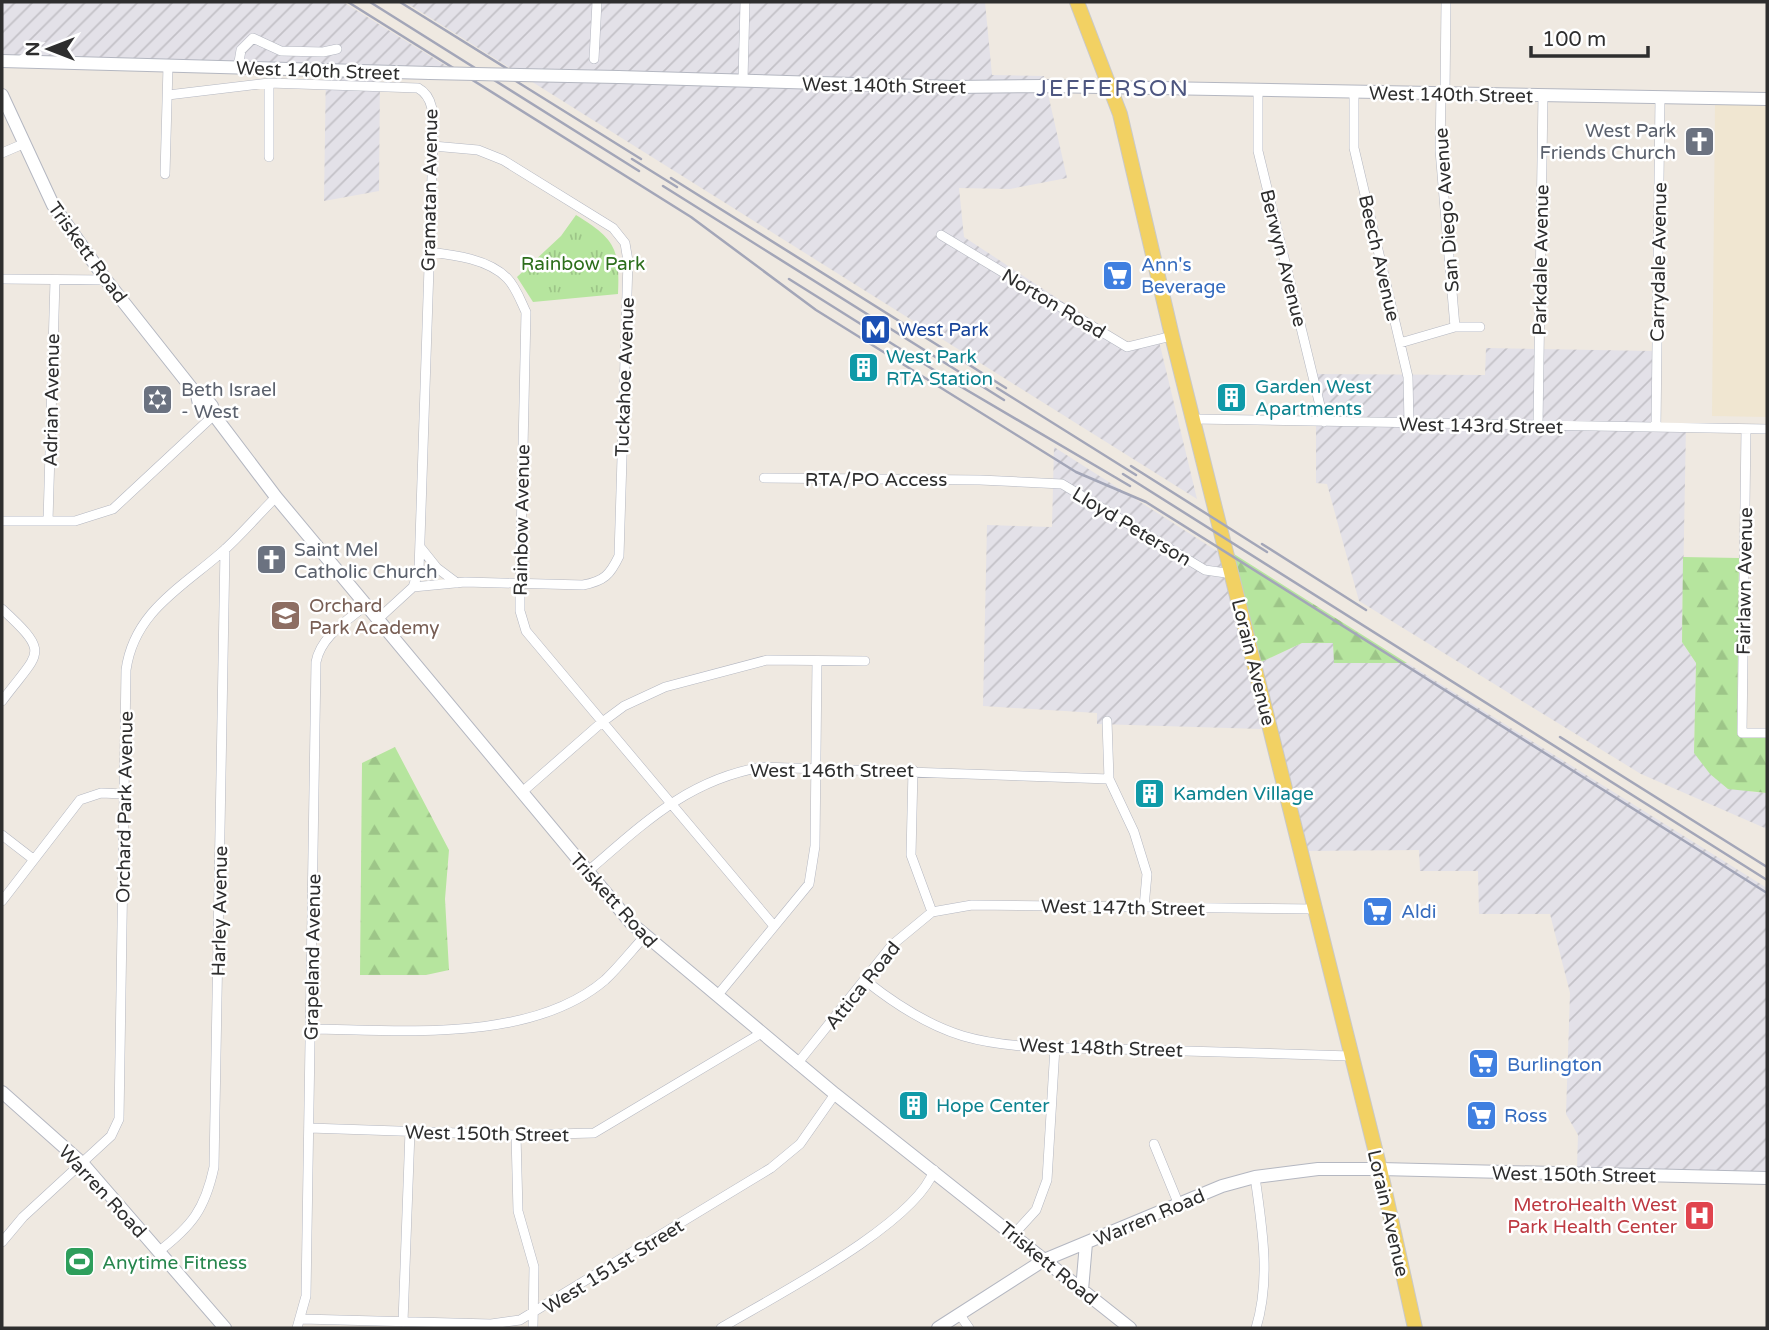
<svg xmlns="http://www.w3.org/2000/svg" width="1769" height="1330" viewBox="0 0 1769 1330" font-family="'Varela Round',sans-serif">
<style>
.industrial{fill:url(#industrial-furrows)}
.education{fill:#f0e6d1}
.forest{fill:url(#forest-firs)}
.park{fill:url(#park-tufts)}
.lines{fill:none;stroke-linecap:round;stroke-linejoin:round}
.street-casing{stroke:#b4b7c1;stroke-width:10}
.secondary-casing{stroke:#b4b7c1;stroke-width:14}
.primary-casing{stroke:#c9c9c9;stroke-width:16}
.street{stroke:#fff;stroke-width:9}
.secondary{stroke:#fff;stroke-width:12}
.primary{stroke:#f2d163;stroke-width:14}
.rail{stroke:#a3a6b8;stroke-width:2.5}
.secondary-bridge-casing{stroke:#b4b7c1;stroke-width:14;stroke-linecap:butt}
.secondary-bridge{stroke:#fff;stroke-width:12}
.labels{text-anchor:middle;stroke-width:5;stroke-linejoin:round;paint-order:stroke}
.street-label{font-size:19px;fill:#2e2e2e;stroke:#fff}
.worship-label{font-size:19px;fill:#5b616d;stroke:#fff;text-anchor:start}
.park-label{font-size:19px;fill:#2c6e1b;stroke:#fff}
.shop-label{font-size:19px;fill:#366cbe;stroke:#fff;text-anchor:start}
.transit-label{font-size:19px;fill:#164399;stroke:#fff;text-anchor:start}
.culture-label{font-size:19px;fill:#0d838f;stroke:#fff;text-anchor:start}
.education-label{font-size:19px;fill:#785e54;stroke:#fff;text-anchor:start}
.health-label{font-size:19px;fill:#be3a42;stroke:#fff;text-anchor:end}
.leisure-label{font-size:19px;fill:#27864d;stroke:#fff;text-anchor:start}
.quarter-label{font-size:23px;letter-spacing:2px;fill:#4d5680;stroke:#fff}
</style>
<defs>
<pattern id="industrial-furrows" width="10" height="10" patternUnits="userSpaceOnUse" patternTransform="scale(1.75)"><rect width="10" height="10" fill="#e3e1e8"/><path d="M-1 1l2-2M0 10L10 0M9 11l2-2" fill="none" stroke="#c3c1c7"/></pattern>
<pattern id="forest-firs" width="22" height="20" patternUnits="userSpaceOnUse" patternTransform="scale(1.75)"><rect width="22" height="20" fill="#b6e59e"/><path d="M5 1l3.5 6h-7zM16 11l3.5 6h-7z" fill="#9dc588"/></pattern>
<pattern id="park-tufts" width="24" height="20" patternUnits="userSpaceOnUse" patternTransform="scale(1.75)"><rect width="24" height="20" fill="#b6e59e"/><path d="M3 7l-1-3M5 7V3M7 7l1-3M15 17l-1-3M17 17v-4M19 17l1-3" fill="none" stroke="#9dc588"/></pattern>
</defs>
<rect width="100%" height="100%" fill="#efe9e1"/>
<!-- industrial -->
<path class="industrial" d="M2 2H343L464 77 380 76 379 191 324 201 326 67 2 57Z
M405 2H985L992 75 1044 76 1067 178 1010 189 959 188 964 237 1124 342 1133 343 1158 337 1197 499Z
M1486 348 1654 351 1653 424 1686 425 1682 642 1696 663 1694 753 1752 792 1767 793V829L1641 774 1359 601 1327 484 1316 483V410L1308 374 1485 375Z
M1054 447 1220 553 1261 729 1097 724V713L983 706 987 525 1052 527Z
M1302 643H1334V663H1407L1767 888V1182L1577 1168 1578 1135 1566 1114 1570 993 1550 914H1479L1478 871H1420L1419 850 1305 851 1259 663Z"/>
<!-- education -->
<path class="education" d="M1715 104 1767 105V417L1712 416Z"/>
<!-- forest -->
<path class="forest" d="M1234 554 1407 663H1334L1333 643H1302L1259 663Z
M1683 557 1739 558 1737 735H1767V793L1728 789 1710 774 1694 753 1696 663 1682 642Z
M395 747 449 850 445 899 449 970 426 975H360L362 763Z"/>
<!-- park -->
<path class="park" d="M576 215C615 239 620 248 618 294L533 302 517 277 561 236Z"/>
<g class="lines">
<defs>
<path id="street" d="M594 59 597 2
M238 68 241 50 253 38 281 51 323 52 337 49
M743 80 745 2
M1258 92V151L1324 422
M1354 93V148L1408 377 1409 424
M1441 94 1440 150 1455 327
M1445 94 1446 2
M168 95 269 83 418 88C438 99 432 126 433 146L419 570 413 587 377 620
M2 153 23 144
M269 157V83
M165 174 168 66
M941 235 1127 347 1172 336
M429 252C455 255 488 259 507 278 516 287 521 302 526 312L520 584V611L526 631 774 926
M2 279 106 280
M1400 343 1455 327H1480
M1194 419 1767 429
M1538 425 1543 95
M1656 427 1660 98
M1746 429 1742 733H1767
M764 478 980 480 1062 484 1205 570 1233 574
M2 521H75L113 509 214 415
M48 521 55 280
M421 548 437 568 457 583
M413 587 465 582 583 585C604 581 610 575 619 556L628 261 625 243 613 228 503 160 478 150 433 146
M2 609C52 655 39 651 2 701
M1107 721 1109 779 1134 832 1147 874 1144 907
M913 770 911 855 932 912
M521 793 601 723 624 706 665 687 767 660 865 661
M2 835 33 859
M587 872C643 824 687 780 762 767L1109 779
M2 901 80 800 101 793 124 794
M866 981C895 1004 927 1025 963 1036 1011 1050 1066 1047 1116 1049 1195 1051 1273 1053 1351 1056
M717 996 809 884 815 846 817 661
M311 1029C402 1030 531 1043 605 980 619 967 632 950 645 936
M797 1064 892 945 932 912 972 905 1315 909
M309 1128 516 1135 594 1133 763 1032
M516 1135 518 1211 534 1267 533 1328
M1154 1144 1179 1205
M1255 1177C1262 1227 1271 1279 1256 1328
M1014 1234 1036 1210 1047 1180 1055 1047
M2 1242 23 1217 111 1136 119 1119 126 670C134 612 181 588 222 552 241 535 258 515 276 497
M158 1252C192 1226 205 1209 214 1167L225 549
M960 1315 969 1328
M302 1319 491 1324 520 1320 771 1168 800 1144 835 1094
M403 1322 410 1131
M297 1328 306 1296 316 662C321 636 347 621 366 605
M721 1328C773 1297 916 1224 934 1170"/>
<path id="secondary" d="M2 61 430 73
M618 77 953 87 1043 86 1767 99
M2 95 53 205 106 280 197 395 199 404 214 415
M197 395 204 396 212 406 214 415 276 497 631 923 835 1094 1130 1328
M2 1092 83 1164 225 1328
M1082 1290 1086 1243
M938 1328 1044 1260 1222 1186 1255 1177 1318 1169H1380L1767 1178"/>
<path id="primary" d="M1077 2 1120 114 1172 336 1380 1169 1415 1328"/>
</defs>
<!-- street casing -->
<use href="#street" class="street-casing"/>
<!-- secondary casing -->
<use href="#secondary" class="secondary-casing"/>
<!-- primary casing -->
<use href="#primary" class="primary-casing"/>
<!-- street -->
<use href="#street" class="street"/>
<!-- secondary -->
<use href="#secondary" class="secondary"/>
<!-- primary -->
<use href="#primary" class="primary"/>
<!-- rail -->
<path class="rail" d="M348 2 691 217 816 310 1076 472 1146 502 1767 893
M370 2 639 171
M400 2 522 78
M511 78 641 159
M632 159 677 187
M671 178 1006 388
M663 186 1004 400
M789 279 953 382 1130 486
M997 388 1136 475
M1131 466 1267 552
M1123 474 1767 880
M1262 544 1366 610
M1560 737 1767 867"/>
<defs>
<path id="secondary-bridge" d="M430 73 618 77"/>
</defs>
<!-- secondary-bridge casing -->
<use href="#secondary-bridge" class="secondary-bridge-casing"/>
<!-- secondary-bridge -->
<use href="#secondary-bridge" class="secondary-bridge"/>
</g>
<!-- icons -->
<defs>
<symbol id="church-square" viewBox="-11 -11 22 22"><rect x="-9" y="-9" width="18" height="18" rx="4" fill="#6b7280" stroke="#fff"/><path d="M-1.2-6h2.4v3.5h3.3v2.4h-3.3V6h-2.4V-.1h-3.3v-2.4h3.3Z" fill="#fff"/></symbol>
<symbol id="supermarket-square" viewBox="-11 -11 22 22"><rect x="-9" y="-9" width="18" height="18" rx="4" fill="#3f7fe0" stroke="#fff"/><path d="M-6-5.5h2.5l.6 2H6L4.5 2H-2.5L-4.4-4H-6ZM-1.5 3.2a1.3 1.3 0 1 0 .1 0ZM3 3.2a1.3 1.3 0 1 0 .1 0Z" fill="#fff"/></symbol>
<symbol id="metro-square" viewBox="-11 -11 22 22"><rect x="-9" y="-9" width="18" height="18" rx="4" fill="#1a4fb4" stroke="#fff"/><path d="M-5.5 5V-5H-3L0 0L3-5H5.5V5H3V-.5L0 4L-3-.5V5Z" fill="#fff"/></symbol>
<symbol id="building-square" viewBox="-11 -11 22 22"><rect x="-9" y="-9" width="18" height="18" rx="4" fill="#0f9aa8" stroke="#fff"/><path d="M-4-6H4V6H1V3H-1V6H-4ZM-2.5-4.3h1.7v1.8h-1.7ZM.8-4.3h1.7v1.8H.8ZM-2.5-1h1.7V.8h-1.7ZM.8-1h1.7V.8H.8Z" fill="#fff"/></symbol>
<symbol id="synagogue-square" viewBox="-11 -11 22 22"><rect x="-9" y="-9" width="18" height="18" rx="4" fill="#6b7280" stroke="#fff"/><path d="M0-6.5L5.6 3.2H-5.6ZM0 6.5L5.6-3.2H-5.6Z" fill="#fff"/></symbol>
<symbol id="school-square" viewBox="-11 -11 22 22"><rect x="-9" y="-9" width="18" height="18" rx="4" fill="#8d6e63" stroke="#fff"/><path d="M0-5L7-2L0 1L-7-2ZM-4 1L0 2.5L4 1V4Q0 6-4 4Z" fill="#fff"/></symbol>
<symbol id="hospital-square" viewBox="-11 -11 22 22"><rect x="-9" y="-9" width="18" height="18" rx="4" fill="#e0444e" stroke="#fff"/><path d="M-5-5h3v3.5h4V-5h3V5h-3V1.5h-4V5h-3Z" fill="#fff"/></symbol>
<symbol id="stadium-square" viewBox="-11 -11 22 22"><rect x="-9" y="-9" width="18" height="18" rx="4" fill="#2e9e5b" stroke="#fff"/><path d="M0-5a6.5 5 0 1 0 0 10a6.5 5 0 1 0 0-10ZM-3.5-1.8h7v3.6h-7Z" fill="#fff"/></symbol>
</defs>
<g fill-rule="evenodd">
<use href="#church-square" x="1682" y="124" width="35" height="35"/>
<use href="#supermarket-square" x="1100" y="258" width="35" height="35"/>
<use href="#metro-square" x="858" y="312" width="35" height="35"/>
<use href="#building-square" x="846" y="350" width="35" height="35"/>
<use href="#building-square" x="1214" y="380" width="35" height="35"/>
<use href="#synagogue-square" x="140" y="382" width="35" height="35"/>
<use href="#church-square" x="254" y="542" width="35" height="35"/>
<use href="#school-square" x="268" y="598" width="35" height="35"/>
<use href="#building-square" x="1132" y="776" width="35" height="35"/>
<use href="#supermarket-square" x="1360" y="894" width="35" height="35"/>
<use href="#supermarket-square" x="1466" y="1046" width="35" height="35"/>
<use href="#building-square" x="896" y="1088" width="35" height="35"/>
<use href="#supermarket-square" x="1464" y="1098" width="35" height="35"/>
<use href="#hospital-square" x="1682" y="1198" width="35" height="35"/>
<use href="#stadium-square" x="62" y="1244" width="35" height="35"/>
</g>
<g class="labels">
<!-- street labels -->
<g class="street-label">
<text transform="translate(318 70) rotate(2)" y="7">West 140th Street</text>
<text transform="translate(884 85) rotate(1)" y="7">West 140th Street</text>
<text transform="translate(1451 94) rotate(1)" y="7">West 140th Street</text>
<text transform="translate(429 190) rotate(-89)" y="7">Gramatan Avenue</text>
<text transform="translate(1446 210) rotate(-94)" y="7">San Diego Avenue</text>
<text transform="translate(88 252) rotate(54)" y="7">Triskett Road</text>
<text transform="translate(1284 258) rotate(76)" y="7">Berwyn Avenue</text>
<text transform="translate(1380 258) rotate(77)" y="7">Beech Avenue</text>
<text transform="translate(1540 260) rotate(-89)" y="7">Parkdale Avenue</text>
<text transform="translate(1658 262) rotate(-89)" y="7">Carrydale Avenue</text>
<text transform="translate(1054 303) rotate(31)" y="7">Norton Road</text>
<text transform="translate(624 377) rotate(-88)" y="7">Tuckahoe Avenue</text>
<text transform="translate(51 400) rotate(-89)" y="7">Adrian Avenue</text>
<text transform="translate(1481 425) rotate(1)" y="7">West 143rd Street</text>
<text x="876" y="486">RTA/PO Access</text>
<text transform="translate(521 520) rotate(-89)" y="7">Rainbow Avenue</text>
<text transform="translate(1132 526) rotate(31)" y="7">Lloyd Peterson</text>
<text transform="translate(1744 581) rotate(-89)" y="7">Fairlawn Avenue</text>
<text transform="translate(1254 662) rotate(76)" y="7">Lorain Avenue</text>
<text x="832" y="777">West 146th Street</text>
<text transform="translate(124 807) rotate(-89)" y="7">Orchard Park Avenue</text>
<text transform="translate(614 900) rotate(48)" y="7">Triskett Road</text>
<text transform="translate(1123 907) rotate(1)" y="7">West 147th Street</text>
<text transform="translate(219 911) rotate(-89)" y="7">Harley Avenue</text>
<text transform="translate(312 957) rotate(-89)" y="7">Grapeland Avenue</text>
<text transform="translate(862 985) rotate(-51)" y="7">Attica Road</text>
<text transform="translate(1101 1047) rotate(2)" y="7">West 148th Street</text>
<text transform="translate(487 1133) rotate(1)" y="7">West 150th Street</text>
<text transform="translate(1574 1174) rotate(1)" y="7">West 150th Street</text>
<text transform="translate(103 1191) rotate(47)" y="7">Warren Road</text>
<text transform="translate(1389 1213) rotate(77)" y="7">Lorain Avenue</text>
<text transform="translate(1149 1217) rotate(-23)" y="7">Warren Road</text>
<text transform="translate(1049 1263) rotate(39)" y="7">Triskett Road</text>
<text transform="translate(613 1266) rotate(-32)" y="7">West 151st Street</text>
</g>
<!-- worship labels -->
<g class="worship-label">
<text x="1676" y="137" text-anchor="end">West Park<tspan x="1676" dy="22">Friends Church</tspan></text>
<text x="181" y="396">Beth Israel<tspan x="181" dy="22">- West</tspan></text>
<text x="294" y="556">Saint Mel<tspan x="294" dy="22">Catholic Church</tspan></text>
</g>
<!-- park labels -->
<g class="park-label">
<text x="583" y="270">Rainbow Park</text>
</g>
<!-- shop labels -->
<g class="shop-label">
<text x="1141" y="271">Ann's<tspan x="1141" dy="22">Beverage</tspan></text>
<text x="1401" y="918">Aldi</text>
<text x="1507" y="1071">Burlington</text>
<text x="1504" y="1122">Ross</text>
</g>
<!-- transit labels -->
<g class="transit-label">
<text x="898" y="336">West Park</text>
</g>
<!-- culture labels -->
<g class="culture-label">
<text x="886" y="363">West Park<tspan x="886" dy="22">RTA Station</tspan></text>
<text x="1255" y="393">Garden West<tspan x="1255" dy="22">Apartments</tspan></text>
<text x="1173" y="800">Kamden Village</text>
<text x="936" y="1112">Hope Center</text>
</g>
<!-- education labels -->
<g class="education-label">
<text x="309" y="612">Orchard<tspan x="309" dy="22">Park Academy</tspan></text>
</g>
<!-- health labels -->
<g class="health-label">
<text x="1677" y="1211">MetroHealth West<tspan x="1677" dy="22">Park Health Center</tspan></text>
</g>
<!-- leisure labels -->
<g class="leisure-label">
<text x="102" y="1269">Anytime Fitness</text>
</g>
<!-- quarter labels -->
<g class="quarter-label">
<text x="1113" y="96">JEFFERSON</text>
</g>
</g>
<!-- border -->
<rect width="1769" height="1330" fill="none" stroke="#2e2e2e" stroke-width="7"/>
<!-- north arrow -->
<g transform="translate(49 49) rotate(270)" stroke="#ffffff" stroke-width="5" paint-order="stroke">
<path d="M0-5L12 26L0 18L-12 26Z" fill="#2e2e2e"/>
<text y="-10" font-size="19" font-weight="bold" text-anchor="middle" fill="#2e2e2e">N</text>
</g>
<!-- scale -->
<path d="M1531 46v10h117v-10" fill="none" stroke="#2e2e2e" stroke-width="3.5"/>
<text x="1542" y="46" font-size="21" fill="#2e2e2e" stroke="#ffffff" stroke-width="5" paint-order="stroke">100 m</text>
</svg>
